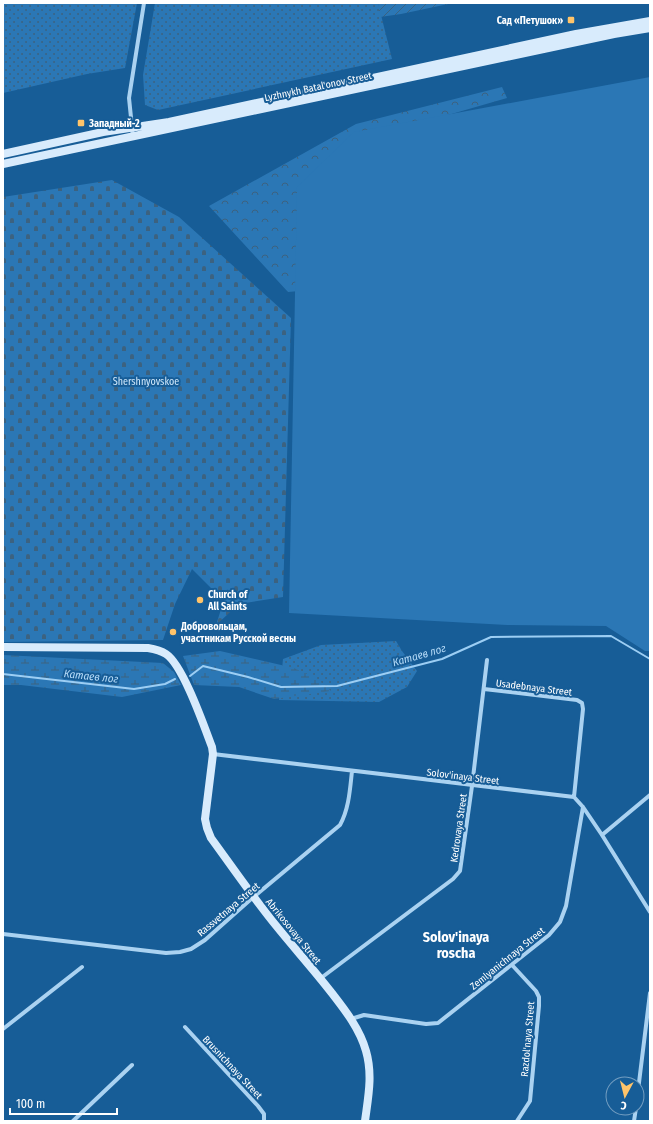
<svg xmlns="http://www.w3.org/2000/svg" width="653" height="1124" viewBox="0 0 653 1124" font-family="'Fira Sans Condensed',sans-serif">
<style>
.grass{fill:url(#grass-dots)}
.forest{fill:url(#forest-crowns)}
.wetland{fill:url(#wetland-marsh)}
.cemetery{fill:url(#cemetery-stones)}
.garden{fill:url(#garden-furrows)}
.pitch{fill:#2b77b5}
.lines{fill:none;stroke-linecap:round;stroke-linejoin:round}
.stream{stroke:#9ccef4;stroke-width:2}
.street{stroke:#aad2f1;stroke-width:4}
.secondary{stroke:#d8ebfc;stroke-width:8}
.poi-dot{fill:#ffc46a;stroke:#175d97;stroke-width:1.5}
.labels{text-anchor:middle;stroke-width:4;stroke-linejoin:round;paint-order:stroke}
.poi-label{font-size:10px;font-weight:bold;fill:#fff;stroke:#175d97;text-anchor:start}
.street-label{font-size:10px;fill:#fff;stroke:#175d97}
.park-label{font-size:10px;fill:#d1e9fc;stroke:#175d97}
.water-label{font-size:11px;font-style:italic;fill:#b6dbf8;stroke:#175d97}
.district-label{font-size:14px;font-weight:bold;fill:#fff;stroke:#175d97}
</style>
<defs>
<pattern id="grass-dots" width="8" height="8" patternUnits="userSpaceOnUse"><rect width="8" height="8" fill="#2b77b5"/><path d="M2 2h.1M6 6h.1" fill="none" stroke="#3c6280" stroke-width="1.8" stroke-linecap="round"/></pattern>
<pattern id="forest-crowns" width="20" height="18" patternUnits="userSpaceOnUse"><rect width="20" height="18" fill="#2b77b5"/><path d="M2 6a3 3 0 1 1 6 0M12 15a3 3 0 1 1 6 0" fill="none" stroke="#3c6280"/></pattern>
<pattern id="wetland-marsh" width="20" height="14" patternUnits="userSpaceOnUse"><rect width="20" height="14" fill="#2b77b5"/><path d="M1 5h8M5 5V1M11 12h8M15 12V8" fill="none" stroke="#3c6280"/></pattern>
<pattern id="cemetery-stones" width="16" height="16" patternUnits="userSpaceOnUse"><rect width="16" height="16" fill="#2b77b5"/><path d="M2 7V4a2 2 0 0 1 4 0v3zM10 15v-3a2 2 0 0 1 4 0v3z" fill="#3c6280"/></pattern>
<pattern id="garden-furrows" width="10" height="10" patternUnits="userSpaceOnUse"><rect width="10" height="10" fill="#2b77b5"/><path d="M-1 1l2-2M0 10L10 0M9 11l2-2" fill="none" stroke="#3c6280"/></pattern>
</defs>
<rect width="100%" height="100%" fill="#175d97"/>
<!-- grass -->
<path class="grass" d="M3 3H137L125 68 87 74 3 93Z
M155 3H378L392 59 158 110 145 105 143 75Z
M396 641 402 651 417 671 407 687 379 702 279 700 283 659 321 645Z"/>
<!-- forest -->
<path class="forest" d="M502 87 507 98 375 136 343 287 288 292 209 206 356 124Z"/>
<!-- wetland -->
<path class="wetland" d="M220 651 294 668 316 678 331 691 274 699 239 687 194 685 183 656Z
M3 655 163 663 174 672 181 685 122 697 21 685H3Z"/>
<!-- cemetery -->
<path class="cemetery" d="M112 180 179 217 291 318 283 597 239 604 216 625 225 597 213 590 192 569 175 604 163 640 3 642V197Z"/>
<!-- garden -->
<path class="garden" d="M378 3H453L401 14 380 17Z"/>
<!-- pitch -->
<path class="pitch" d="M650 77V651H645L606 626 507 625 289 613 297 187 354 132Z"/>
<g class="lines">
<!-- stream -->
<path class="stream" d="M3 674 134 689 165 684 175 679
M190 676 203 666 248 677 281 687 337 686 442 659 491 637 611 636 650 659"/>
<!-- street -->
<path class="street" d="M133 137 129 98 144 3
M484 689 577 700 582 703 583 709 574 797
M213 754 574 797 583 807 602 835 650 912
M602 835 650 795
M3 934 166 953 180 952 191 949 205 940 250 900 340 825C349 809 350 789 352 771
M512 965 536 991 539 997V1006L530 1101 517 1121
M321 978 453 879 460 871 472 786 487 660
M351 1019 364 1015 426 1024 438 1023 549 935 560 922 566 906 583 807
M185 1027 258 1106 264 1114V1121
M3 1029 82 967
M637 1099 650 993
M73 1121 132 1065
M634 1121 636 1108"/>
<!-- secondary -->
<path class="secondary" d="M3 154 103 132 169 122 576 34 650 21
M3 164 614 34 650 28
M3 647 148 648C154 649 160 650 166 654 183 665 204 726 212 747L213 754 205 819 207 828 211 838C233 868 254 899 278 928 295 949 314 970 331 992 345 1010 360 1029 366 1051 373 1075 368 1098 365 1121"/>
</g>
<!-- markers -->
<g class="poi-dot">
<rect x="567" y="16" width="8" height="8" rx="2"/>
<rect x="77" y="119" width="8" height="8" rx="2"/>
<circle cx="200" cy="600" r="4"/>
<circle cx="173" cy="632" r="4"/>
</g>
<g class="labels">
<!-- poi labels -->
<g class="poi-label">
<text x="563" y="24" text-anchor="end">Сад «Петушок»</text>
<text x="89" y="127">Западный-2</text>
<text x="208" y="598">Church of<tspan x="208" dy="12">All Saints</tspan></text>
<text x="181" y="630">Добровольцам,<tspan x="181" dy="12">участникам Русской весны</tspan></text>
</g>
<!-- street labels -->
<g class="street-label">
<text transform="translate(318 86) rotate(-12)" y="4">Lyzhnykh Batal'onov Street</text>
<text transform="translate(534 687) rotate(7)" y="4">Usadebnaya Street</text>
<text transform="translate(463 776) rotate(7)" y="4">Solov'inaya Street</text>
<text transform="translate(458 828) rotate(-82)" y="4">Kedrovaya Street</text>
<text transform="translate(228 909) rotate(-40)" y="4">Rassvetnaya Street</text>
<text transform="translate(294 931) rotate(51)" y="4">Abrikosovaya Street</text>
<text transform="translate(507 958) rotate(-39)" y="4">Zemlyanichnaya Street</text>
<text transform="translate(527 1039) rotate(-85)" y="4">Razdol'naya Street</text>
<text transform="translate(233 1067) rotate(47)" y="4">Brusnichnaya Street</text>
</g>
<!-- park labels -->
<g class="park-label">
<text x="146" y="385">Shershnyovskoe</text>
</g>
<!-- water labels -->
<g class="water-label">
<text transform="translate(419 655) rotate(-16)" y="4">Катаев лог</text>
<text transform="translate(91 676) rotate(6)" y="4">Катаев лог</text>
</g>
<!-- district labels -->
<g class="district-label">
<text x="456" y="942">Solov'inaya<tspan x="456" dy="16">roscha</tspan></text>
</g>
</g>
<!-- border -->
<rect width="653" height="1124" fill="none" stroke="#ffffff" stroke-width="8"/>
<!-- north arrow -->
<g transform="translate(625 1096) rotate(187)"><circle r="19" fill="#175d97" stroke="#749ec1"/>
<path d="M0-3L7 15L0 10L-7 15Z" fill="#ffc46a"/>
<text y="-6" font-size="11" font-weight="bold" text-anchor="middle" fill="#ffffff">С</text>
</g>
<!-- scale -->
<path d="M10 1108v6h107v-6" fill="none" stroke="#ffffff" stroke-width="2"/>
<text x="16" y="1108" font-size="12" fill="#ffffff" stroke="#175d97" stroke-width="3" paint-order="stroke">100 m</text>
</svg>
